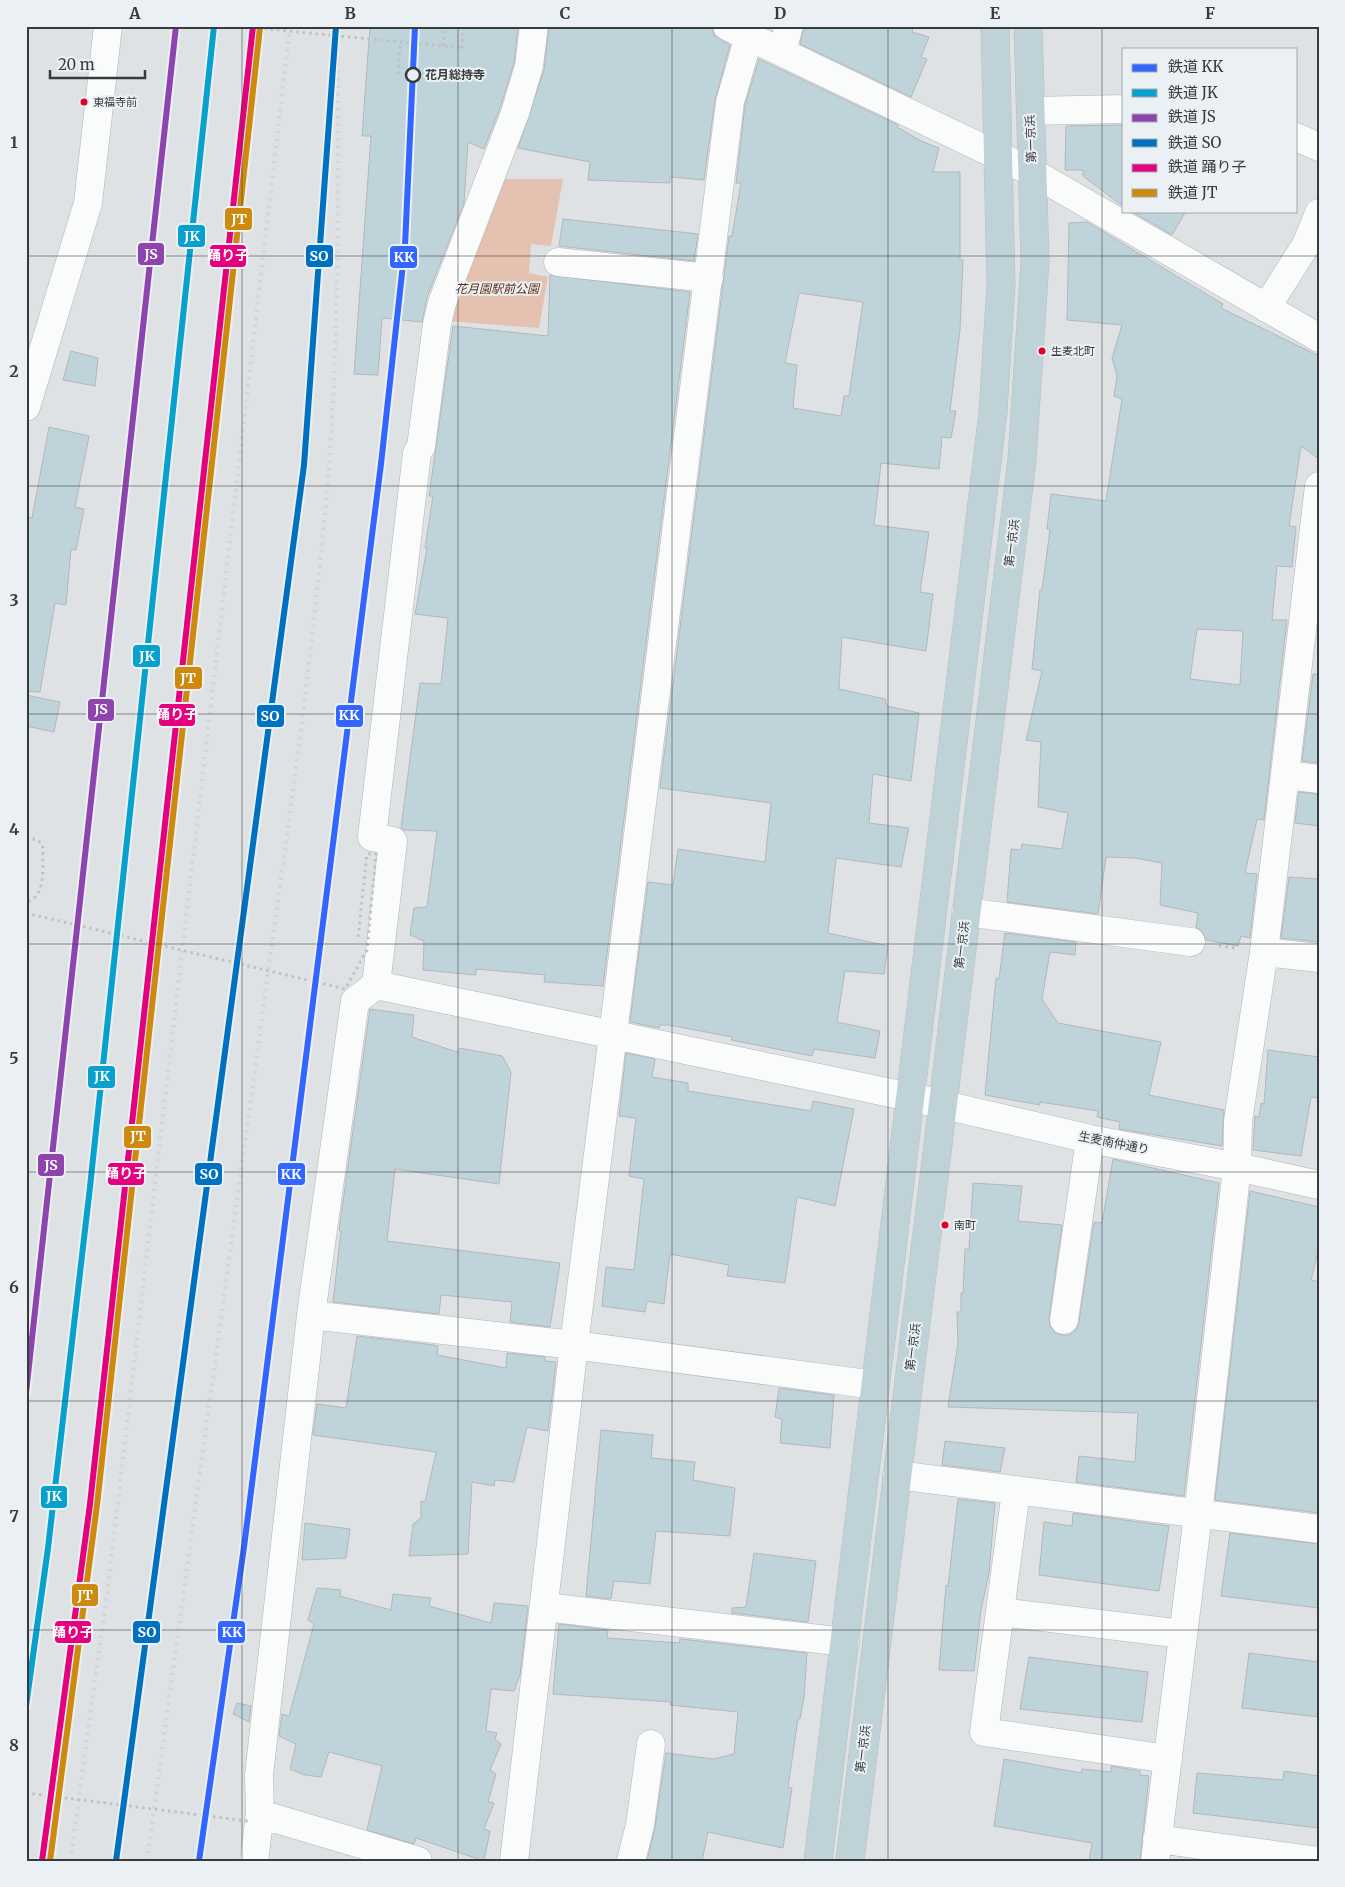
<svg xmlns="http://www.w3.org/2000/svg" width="1345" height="1887" viewBox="0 0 1345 1887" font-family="Merriweather,'Noto Sans JP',serif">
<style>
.green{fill:#e4c1b0}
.building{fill:#bfd3db;stroke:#b5b7b8;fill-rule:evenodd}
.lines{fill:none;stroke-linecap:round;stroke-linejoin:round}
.minor-casing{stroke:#b2b4b6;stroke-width:29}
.highway-casing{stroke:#bdbfc0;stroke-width:29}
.path{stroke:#c0c1c2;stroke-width:3;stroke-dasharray:2.5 4;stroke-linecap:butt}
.minor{stroke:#fafbfb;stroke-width:28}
.highway{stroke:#bfd2d7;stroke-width:28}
.rail{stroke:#d3d4d5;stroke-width:4;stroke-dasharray:2.5 5;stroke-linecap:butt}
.path-bridge{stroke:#c0c1c2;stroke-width:3;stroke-dasharray:2.5 4;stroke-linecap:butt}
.rail-1-casing{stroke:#eaf0f3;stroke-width:10}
.rail-2-casing{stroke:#eaf0f3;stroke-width:10}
.rail-3-casing{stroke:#eaf0f3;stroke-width:10}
.rail-4-casing{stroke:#eaf0f3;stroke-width:10}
.rail-5-casing{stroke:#eaf0f3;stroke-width:10}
.rail-6-casing{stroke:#eaf0f3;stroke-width:10}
.rail-1{stroke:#36f;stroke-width:6}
.rail-2{stroke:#08a0cc;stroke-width:6}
.rail-3{stroke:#8e44ad;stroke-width:6}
.rail-4{stroke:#0071c1;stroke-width:6}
.rail-5{stroke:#e5007d;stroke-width:6}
.rail-6{stroke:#cd8a0f;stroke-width:6}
.grid{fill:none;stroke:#383b3c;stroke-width:1;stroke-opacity:0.55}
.stop-dot{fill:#eaf0f3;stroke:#383b3c;stroke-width:2.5}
.bus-dot{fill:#e4002b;stroke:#eaf0f3;stroke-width:2}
.labels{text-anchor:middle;stroke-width:4;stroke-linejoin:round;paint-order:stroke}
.bus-label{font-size:11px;fill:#383b3c;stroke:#eaf0f3;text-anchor:start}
.stop-label{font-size:12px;font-weight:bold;fill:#383b3c;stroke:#eaf0f3;text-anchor:start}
.street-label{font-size:12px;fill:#383b3c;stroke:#eaf0f3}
.park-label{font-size:12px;font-style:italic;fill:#5f2e13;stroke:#eaf0f3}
.line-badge{stroke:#eaf0f3;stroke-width:2}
.badge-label{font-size:14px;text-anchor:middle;font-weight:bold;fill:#fff}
.neatline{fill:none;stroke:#383b3c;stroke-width:2}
.grid-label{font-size:16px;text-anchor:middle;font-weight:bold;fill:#383b3c}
</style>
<rect width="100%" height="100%" fill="#dfe2e4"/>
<!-- green -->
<path class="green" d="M504 179H563L551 246 531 244 529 273 548 277 539 328 447 321Z"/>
<!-- building -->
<path class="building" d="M370 26H518L514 63 500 108 484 149 468 142 464 203 427 297 422 322 382 318 378 375 354 374 371 136H362Z
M549 26H712L714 35 730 45 715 100 704 180 670 177V183L588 180 590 162 518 148 544 70Z
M804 26H913L912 32 929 37 921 57 927 59 911 97 800 44Z
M759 59 898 125 897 127 921 141 939 148 933 172H960V260H963L960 330 950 411H956L951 438 942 437 939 469 881 463 874 525 929 532 920 592 933 594 926 651 842 637 839 689 885 699 887 706 919 713 911 781 873 774 869 823 909 828 901 867 836 858 828 933 888 946 884 974 845 971 837 1022 880 1031 875 1058 814 1049 812 1056 731 1040 732 1037 669 1025H660L659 1028 630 1022 648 882 673 885 678 849 765 862 771 803 660 788 729 236H732L741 183H736L745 105ZM799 293 863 302 849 396H844L841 416 793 408 797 365 785 363Z
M1124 125V207L1083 176V170H1065L1066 126Z
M1131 211H1186L1172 235Z
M563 219 698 234 694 261 559 246Z
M1087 222 1223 304 1221 308 1319 356V459L1301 446 1289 526 1296 527 1292 567 1277 566 1272 620H1287L1264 820 1257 819 1245 873 1257 874 1250 938 1241 936 1238 946 1206 940 1201 930 1196 928 1198 913 1160 905 1162 863 1135 858 1106 857 1098 914 1007 902 1011 849 1021 850 1022 844 1062 849 1068 813 1038 807 1041 742 1026 740 1042 671 1032 669 1040 590H1042L1050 530 1047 529 1051 494 1106 501 1122 399 1114 396 1117 376 1112 358 1122 325 1067 320 1069 223ZM1197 629 1243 631 1240 685 1190 679Z
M550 275 690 292 603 986 544 982 545 975 476 969V975L423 970 424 941 410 935 414 908 427 907 437 831 404 830 401 828 420 683 441 684 448 618 415 614 427 548H425L433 496H429L453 326 548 336Z
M71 351 98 358 95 386 63 380Z
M49 427 89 436 75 507 84 509 76 550 71 549 66 605 55 603 40 692 26 691V517L32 518Z
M1313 674 1319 675V763L1302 761Z
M26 695 60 702 54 732 26 726Z
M1299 792 1319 794V826L1295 823Z
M1289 877 1319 879V942L1281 938Z
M1005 933 1076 942 1075 955 1050 952 1042 999 1058 1023 1161 1042 1149 1095 1224 1110 1222 1146 1119 1129 1120 1122 1097 1117 1098 1111 1040 1102V1105L985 1095 996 978 999 979Z
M370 1009 414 1015 412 1037 457 1052 460 1048 502 1056 511 1072 499 1184 395 1169 387 1241 560 1263 550 1327 510 1322 512 1302 441 1295 439 1314 333 1302 341 1231 339 1230Z
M1268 1050 1319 1057V1098L1311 1097 1301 1156 1253 1150 1255 1116 1259 1117 1261 1103 1264 1104Z
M626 1053 655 1059 652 1077 688 1083V1091L811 1111 813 1101 854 1109 835 1206 797 1197 785 1283 727 1276 729 1265 670 1254 664 1304 647 1301 645 1312 602 1306 606 1267 634 1270 644 1179 629 1176 636 1118 619 1116Z
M1113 1159 1219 1183 1184 1496 1076 1482 1079 1456 1135 1462 1138 1413 948 1407 958 1344 957 1312H961V1293H963L965 1249H969L973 1183 1022 1186 1018 1221 1062 1225 1049 1318 1050 1326 1055 1333 1062 1335H1069L1076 1330 1079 1322 1094 1222 1102 1223Z
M1250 1191 1319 1207V1248L1311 1280 1319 1282V1513L1215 1500Z
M357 1336 434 1345 438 1346 437 1355 506 1368 507 1353 545 1357V1361L556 1362 548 1431 527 1427 514 1482 495 1480 494 1486 472 1482 468 1554 409 1556 413 1524 421 1518V1501L425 1502 436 1452 313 1435 317 1404 346 1408Z
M779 1388 834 1395 830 1448 780 1443 782 1419 775 1417Z
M601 1430 653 1435 651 1458 695 1462 693 1480 735 1488 730 1536 656 1531 650 1584 614 1581 611 1599 586 1596Z
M945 1441 1005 1448 1000 1472 942 1465Z
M958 1499 995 1503 989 1573 981 1610 974 1671 939 1670 946 1585 948 1586Z
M1073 1513 1169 1526 1159 1591 1039 1575 1044 1522 1072 1526Z
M305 1523 350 1529 346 1558 302 1560Z
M1230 1533 1319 1544V1608L1221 1596Z
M754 1553 816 1561 808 1622 732 1613V1608L746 1607Z
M317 1588 341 1590 340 1596 391 1610 393 1594 431 1598 429 1606 491 1623 494 1603 528 1606 520 1675 514 1691 491 1689 486 1731 497 1733 495 1739 501 1744 490 1770 496 1774 488 1802 494 1803 484 1829 490 1831 484 1861 416 1838 414 1844 367 1830 382 1766 329 1752 321 1777 305 1775 290 1769 296 1744 279 1736 282 1714 289 1716 314 1624 308 1620Z
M559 1624 608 1630 607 1638 679 1643 680 1639 690 1640 807 1653 804 1697 800 1719H798L788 1787 792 1788 783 1848 708 1832 702 1861H647L655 1827 666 1753 713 1759 734 1754 738 1712 670 1705 671 1702 553 1694Z
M1249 1653 1319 1662V1717L1242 1708Z
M1029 1657 1148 1672 1142 1722 1020 1709Z
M237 1703 251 1706 249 1722 233 1714Z
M1004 1759 1081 1773 1082 1769 1111 1772V1766L1140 1771V1775L1149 1776 1140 1861H1089L1092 1843 994 1826Z
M1284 1771 1319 1776V1828L1193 1813 1197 1773 1283 1780Z"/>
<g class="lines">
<defs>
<path id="minor" d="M727 26 1032 172 1319 338
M782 51 789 26
M1031 111 1124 109
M1296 137 1319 147
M558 262 709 278
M1266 308 1306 245 1319 213
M26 407 88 203 108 26
M1286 775 1319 779
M966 912 1191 942
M1264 952 1319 958
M376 985 910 1097 1090 1139 1237 1167 1319 1185
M311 1315 574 1345 875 1385
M1064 1320 1090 1139
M897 1475 1319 1529
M1016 1491 984 1732 1168 1759
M545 1607 845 1642
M1000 1612 1183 1634
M260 1814 418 1861
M1157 1839 1319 1861
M254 1861 260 1814 259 1775 311 1315 355 1001 376 985 393 841 372 837 417 453 421 447 437 324 442 303 515 113 529 66 534 26
M514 1861 574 1345 730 102 749 36
M631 1861 640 1825 651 1744
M1155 1861 1198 1515 1237 1167 1238 1121 1264 952 1319 486"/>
<path id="highway" d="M818 1861 993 412 1001 285 995 26
M850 1861 1022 460 1035 260 1028 26"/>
</defs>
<!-- minor casing -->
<use href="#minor" class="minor-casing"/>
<!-- highway casing -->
<use href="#highway" class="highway-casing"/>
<!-- path -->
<path class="path" d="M443 46 446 26
M462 48 464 26
M398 74 400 43
M26 840 35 839 42 844 43 849C42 867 47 897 26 902
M1219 946 1235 948"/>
<!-- minor -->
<use href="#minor" class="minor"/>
<!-- highway -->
<use href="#highway" class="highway"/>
<!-- rail -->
<path class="rail" d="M70 1861 108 1587 290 26
M147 1861 302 724C314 616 328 508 333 400 339 276 339 151 337 26"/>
<!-- path-bridge -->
<path class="path-bridge" d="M238 26 462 48
M26 913 345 989 367 950 376 854H367L358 937
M26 1793 248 1821"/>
<defs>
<path id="rail-1" d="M199 1861 244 1547 381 464 405 246 415 26"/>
<path id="rail-2" d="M26 1706 48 1548 90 1187 214 26"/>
<path id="rail-3" d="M26 1393 176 26"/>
<path id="rail-4" d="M116 1861 304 465 336 26"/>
<path id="rail-5" d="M42 1861 90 1504 253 26"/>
<path id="rail-6" d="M50 1861 97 1505 260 27"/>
</defs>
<!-- rail-1 casing -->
<use href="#rail-1" class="rail-1-casing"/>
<!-- rail-2 casing -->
<use href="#rail-2" class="rail-2-casing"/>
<!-- rail-3 casing -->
<use href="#rail-3" class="rail-3-casing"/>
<!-- rail-4 casing -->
<use href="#rail-4" class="rail-4-casing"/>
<!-- rail-5 casing -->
<use href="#rail-5" class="rail-5-casing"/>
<!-- rail-6 casing -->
<use href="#rail-6" class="rail-6-casing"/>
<!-- rail-1 -->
<use href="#rail-1" class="rail-1"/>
<!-- rail-2 -->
<use href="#rail-2" class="rail-2"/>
<!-- rail-3 -->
<use href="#rail-3" class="rail-3"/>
<!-- rail-4 -->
<use href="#rail-4" class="rail-4"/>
<!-- rail-5 -->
<use href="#rail-5" class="rail-5"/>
<!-- rail-6 -->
<use href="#rail-6" class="rail-6"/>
</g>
<!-- grid -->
<path class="grid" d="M242 26V1861M458 26V1861M672 26V1861M888 26V1861M1102 26V1861M26 256H1319M26 486H1319M26 714H1319M26 944H1319M26 1172H1319M26 1401H1319M26 1630H1319"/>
<!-- markers -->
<circle class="stop-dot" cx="413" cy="75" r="7"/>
<g class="bus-dot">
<circle cx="84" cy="102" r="4.5"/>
<circle cx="1042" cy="351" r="4.5"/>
<circle cx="945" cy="1225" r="4.5"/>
</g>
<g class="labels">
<!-- bus labels -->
<g class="bus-label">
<text x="93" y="106">東福寺前</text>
<text x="1051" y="355">生麦北町</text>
<text x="954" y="1229">南町</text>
</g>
<!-- stop labels -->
<g class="stop-label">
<text x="425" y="79">花月総持寺</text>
</g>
<!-- street labels -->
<g class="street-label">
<text transform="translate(1031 139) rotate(-92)" y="4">第一京浜</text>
<text transform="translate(1012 543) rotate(-83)" y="4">第一京浜</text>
<text transform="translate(962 945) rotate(-83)" y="4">第一京浜</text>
<text transform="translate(1114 1143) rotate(11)" y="4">生麦南仲通り</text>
<text transform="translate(913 1347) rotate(-83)" y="4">第一京浜</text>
<text transform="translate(863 1749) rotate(-83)" y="4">第一京浜</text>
</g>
<!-- park labels -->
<g class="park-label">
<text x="497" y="293">花月園駅前公園</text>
</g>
</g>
<g class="line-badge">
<rect x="224" y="207" width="29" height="24" rx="5" fill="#cd8a0f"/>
<rect x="177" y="224" width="29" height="24" rx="5" fill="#08a0cc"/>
<rect x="137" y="242" width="28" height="24" rx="5" fill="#8e44ad"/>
<rect x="209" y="244" width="38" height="24" rx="5" fill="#e5007d"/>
<rect x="305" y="244" width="29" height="24" rx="5" fill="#0071c1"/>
<rect x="389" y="245" width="29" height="24" rx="5" fill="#36f"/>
<rect x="132" y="644" width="29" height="24" rx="5" fill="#08a0cc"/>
<rect x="174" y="666" width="29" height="24" rx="5" fill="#cd8a0f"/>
<rect x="87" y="698" width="28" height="24" rx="5" fill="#8e44ad"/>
<rect x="158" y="703" width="38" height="24" rx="5" fill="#e5007d"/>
<rect x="335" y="704" width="29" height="24" rx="5" fill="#36f"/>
<rect x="256" y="704" width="29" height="24" rx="5" fill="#0071c1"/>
<rect x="87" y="1065" width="29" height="24" rx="5" fill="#08a0cc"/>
<rect x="123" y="1125" width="29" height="24" rx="5" fill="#cd8a0f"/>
<rect x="37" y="1153" width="28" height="24" rx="5" fill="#8e44ad"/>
<rect x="107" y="1162" width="38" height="24" rx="5" fill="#e5007d"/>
<rect x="194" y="1162" width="29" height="24" rx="5" fill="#0071c1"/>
<rect x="277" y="1162" width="29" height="24" rx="5" fill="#36f"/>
<rect x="40" y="1485" width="28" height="24" rx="5" fill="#08a0cc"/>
<rect x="71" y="1583" width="28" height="24" rx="5" fill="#cd8a0f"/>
<rect x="132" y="1620" width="29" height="24" rx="5" fill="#0071c1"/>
<rect x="54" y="1620" width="38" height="24" rx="5" fill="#e5007d"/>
<rect x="217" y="1620" width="29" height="24" rx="5" fill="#36f"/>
</g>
<g class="badge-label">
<text x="239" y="224">JT</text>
<text x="192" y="241">JK</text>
<text x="151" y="259">JS</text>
<text x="228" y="260">踊り子</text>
<text x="319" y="261">SO</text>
<text x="404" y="262">KK</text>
<text x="147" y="661">JK</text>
<text x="188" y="683">JT</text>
<text x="101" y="714">JS</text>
<text x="177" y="719">踊り子</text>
<text x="349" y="720">KK</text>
<text x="270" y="721">SO</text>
<text x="102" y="1081">JK</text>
<text x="138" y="1141">JT</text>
<text x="51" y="1170">JS</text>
<text x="126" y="1178">踊り子</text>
<text x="209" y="1179">SO</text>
<text x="291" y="1179">KK</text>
<text x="54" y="1501">JK</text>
<text x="85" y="1600">JT</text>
<text x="147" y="1637">SO</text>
<text x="73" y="1637">踊り子</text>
<text x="232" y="1637">KK</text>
</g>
<!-- border -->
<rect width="1345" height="1887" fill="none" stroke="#eaf0f3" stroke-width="55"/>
<!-- legend -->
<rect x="1122" y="48" width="175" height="165" fill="#eaf0f3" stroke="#a3a8aa"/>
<rect x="1132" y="64" width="25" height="8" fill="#3366ff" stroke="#a3a8aa"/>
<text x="1168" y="72" font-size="15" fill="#383b3c">鉄道 KK</text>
<rect x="1132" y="89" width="25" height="8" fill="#08a0cc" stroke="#a3a8aa"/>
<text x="1168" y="98" font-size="15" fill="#383b3c">鉄道 JK</text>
<rect x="1132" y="114" width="25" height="8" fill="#8e44ad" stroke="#a3a8aa"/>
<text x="1168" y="122" font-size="15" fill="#383b3c">鉄道 JS</text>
<rect x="1132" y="139" width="25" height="8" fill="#0071c1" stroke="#a3a8aa"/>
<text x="1168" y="148" font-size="15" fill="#383b3c">鉄道 SO</text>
<rect x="1132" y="164" width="25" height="8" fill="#e5007d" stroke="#a3a8aa"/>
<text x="1168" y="172" font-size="15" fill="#383b3c">鉄道 踊り子</text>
<rect x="1132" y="189" width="25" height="8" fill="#cd8a0f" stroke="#a3a8aa"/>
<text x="1168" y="198" font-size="15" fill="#383b3c">鉄道 JT</text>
<!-- scale -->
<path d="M50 70v8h95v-8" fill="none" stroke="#383b3c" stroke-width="2.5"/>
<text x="58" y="70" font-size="15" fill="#383b3c" stroke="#eaf0f3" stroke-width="4" paint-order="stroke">20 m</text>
<rect x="28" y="28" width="1290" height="1832" class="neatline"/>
<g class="grid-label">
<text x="135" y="19">A</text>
<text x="350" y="19">B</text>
<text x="565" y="19">C</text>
<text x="780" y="19">D</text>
<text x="995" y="19">E</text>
<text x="1210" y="19">F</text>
<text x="14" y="148">1</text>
<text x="14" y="377">2</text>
<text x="14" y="606">3</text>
<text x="14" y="835">4</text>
<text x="14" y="1064">5</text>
<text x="14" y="1293">6</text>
<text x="14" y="1522">7</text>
<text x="14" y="1751">8</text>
</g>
</svg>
